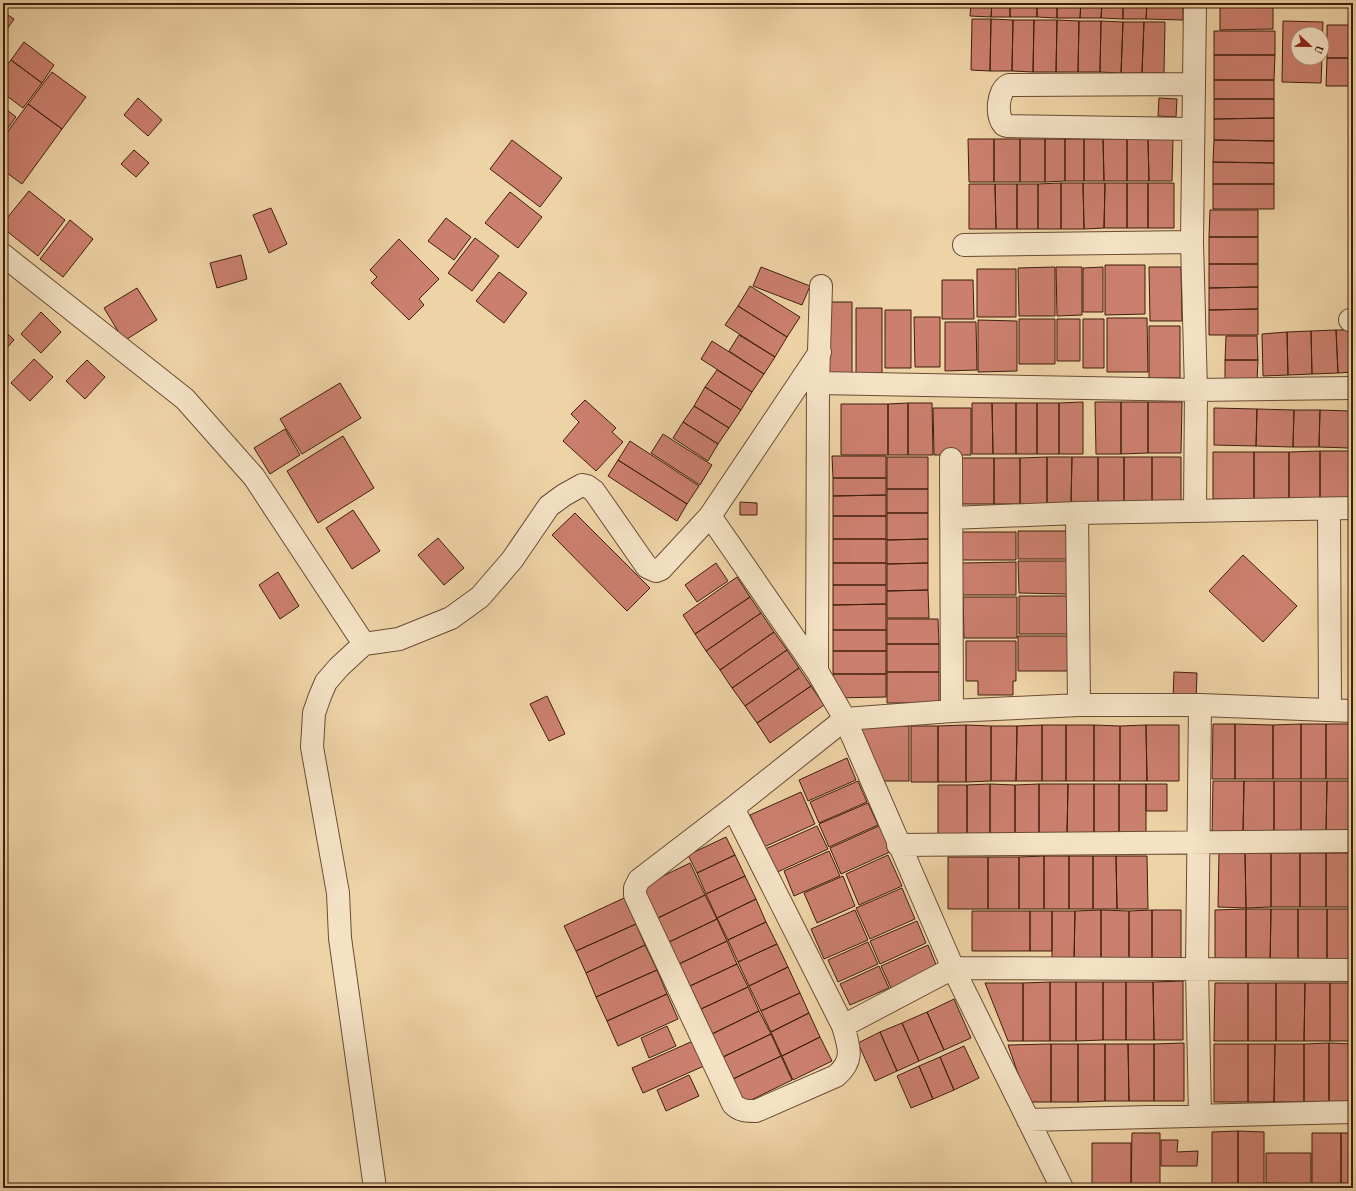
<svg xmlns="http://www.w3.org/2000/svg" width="1356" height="1191" viewBox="0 0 1356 1191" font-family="Vollkorn,serif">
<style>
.building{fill:#cb7f6e;stroke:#3f1e0d}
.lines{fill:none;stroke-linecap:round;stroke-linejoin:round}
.street-casing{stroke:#6b4b33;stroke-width:24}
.street{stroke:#f4e2c5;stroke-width:22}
</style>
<rect width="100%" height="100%" fill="#eed3a6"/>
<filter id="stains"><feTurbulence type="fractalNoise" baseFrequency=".005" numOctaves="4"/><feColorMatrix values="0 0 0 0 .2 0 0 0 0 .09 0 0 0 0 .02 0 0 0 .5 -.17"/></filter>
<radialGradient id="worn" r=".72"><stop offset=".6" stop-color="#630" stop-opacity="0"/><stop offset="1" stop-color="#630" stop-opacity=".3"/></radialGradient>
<!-- building -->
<path class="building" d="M971 3H992L991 17 970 16Z
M992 3H1010V17H991Z
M1010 3H1037V17H1010Z
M1037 3H1057V18L1037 17Z
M1057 3H1081L1080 18H1057Z
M1081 3H1102L1101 18H1080Z
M1102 3H1123V19L1101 18Z
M1123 3H1147L1146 19H1123Z
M1147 3H1183V20L1146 19Z
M1220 3H1273V29L1220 30Z
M3 12 14 19 3 35Z
M972 19H991L990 71 971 70Z
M991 19 1013 20 1012 71H990Z
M1013 20H1034L1033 72 1012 71Z
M1034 20H1057L1056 72H1033Z
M1057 20 1079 21 1078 72H1056Z
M1079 21H1101L1100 72H1078Z
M1101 21 1123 22 1121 73 1100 72Z
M1283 21 1323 22 1322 48V34H1298V58H1322L1321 83 1282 82Z
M1123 22H1144L1142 73H1121Z
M1144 22H1165L1164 73H1142Z
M1327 25H1353V58H1327Z
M1214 31H1275V55H1214Z
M24 42 54 65 42 83 11 60Z
M1214 55H1275L1274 80H1214Z
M1327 58H1353V86H1326Z
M11 60 42 83 23 108 3 93V70Z
M52 72 86 97 62 129 28 104Z
M1214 80H1274V99H1214Z
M138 98 162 120 148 136 124 115Z
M1159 98 1177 99 1176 117 1158 116Z
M1214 99H1274V118L1214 119Z
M28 104 62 129 22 184 3 170V138Z
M3 107 16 117 3 135Z
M1274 118V141L1214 140V119Z
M1173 138 1172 181H1149L1148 139Z
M968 139H994V182H969Z
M994 139H1020V182H994Z
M1020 139H1045V182H1020Z
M1045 139H1065V181L1045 182Z
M1065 139H1084V181H1065Z
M1084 139H1103L1104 181H1084Z
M1103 139H1127V181H1104Z
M1127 139H1148L1149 181H1127Z
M512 140 562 178 540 207 490 169Z
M1214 140 1274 141V163L1213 162Z
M134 150 149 163 136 177 121 164Z
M1213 162 1274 163V184H1213Z
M1061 183V229H1038V184Z
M1061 183H1083L1084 229H1061Z
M1083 183H1105L1104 228 1084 229Z
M1105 183H1127V228H1104Z
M1127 183H1148V228H1127Z
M1148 183H1174V228H1148Z
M969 184H995L996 229H969Z
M995 184H1017V229H996Z
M1017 184H1038V229H1017Z
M1213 184H1274V209H1213Z
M29 191 65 220 38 256 3 228V223Z
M510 192 542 217 518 248 485 223Z
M271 208 287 244 269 253 253 215Z
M1210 210H1258V237H1209Z
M446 218 471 237 454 260 428 241Z
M70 220 93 239 63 277 40 259Z
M1209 237H1258V264H1209Z
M475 238 499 256 472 291 448 273Z
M399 239 439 279 419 299 424 305 409 320 371 283 377 277 370 270Z
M241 255 247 279 217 288 210 263Z
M1209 264H1258V287L1209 288Z
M1105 265H1145V314L1105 315Z
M761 267 810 286 802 305 753 286Z
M1055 267V316H1019L1018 268Z
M1056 267H1082V315L1057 316Z
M1103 267V312H1083V268Z
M1149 267H1181L1182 321H1150Z
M977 269H1016V317H977Z
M499 272 527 293 504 323 476 301Z
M942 280H973L974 319H942Z
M750 286 800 317 787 337 738 306Z
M1258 287V309L1209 310V288Z
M137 288 157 320 124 341 104 308Z
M829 302H852V375L829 376Z
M738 306 787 337 775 357 725 325Z
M856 308H882V373H856Z
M1258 309V335H1209V310Z
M885 310H911V368H885Z
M41 312 61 332 41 353 21 334Z
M914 317H940V367H915Z
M1107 318H1147L1148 372H1107Z
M1019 319H1055V364H1019Z
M1057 319H1080V361H1057Z
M1083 319H1104V368H1083Z
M978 320 1017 321V371L978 372Z
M945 322H976L977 370 945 371Z
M1149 326H1180V378H1149Z
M3 329 14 340 3 352Z
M1336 330 1338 373 1312 374 1311 331Z
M1336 330H1353V372L1338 373Z
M1311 331 1312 374 1288 375 1287 332Z
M1287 332 1288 375 1263 376 1262 334Z
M739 335 775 357 764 374 729 351Z
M1226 336H1257L1258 360H1225Z
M712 341 764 374 752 392 701 359Z
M34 359 53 377 30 401 11 383Z
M87 360 105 377 85 399 66 381Z
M1225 360H1258L1257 381H1225Z
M717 370 752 392 741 410 705 387Z
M340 383 361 418 302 454 280 419Z
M705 387 741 410 729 428 694 406Z
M585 400 616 428 612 432 623 442 596 471 563 441 579 422 571 414Z
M1083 402V454H1059V403Z
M1095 402H1121V454H1096Z
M1121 402H1148V453L1121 454Z
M1148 402H1182L1181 453H1148Z
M908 403V455H888V404Z
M908 403H932L933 455H908Z
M972 403H992L993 454H972Z
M992 403H1016V454H993Z
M1016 403H1037V454H1016Z
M1037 403H1059V454H1037Z
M841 404H888V455H841Z
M694 406 729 428 718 444 683 422Z
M933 408H971V455H934Z
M1214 408 1257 409 1256 446 1214 445Z
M1257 409 1294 410 1293 447 1256 446Z
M1294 410H1320L1319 447H1293Z
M1320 410 1350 411 1349 448 1319 447Z
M1350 411H1353V448H1349Z
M683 422 718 444 708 461 673 438Z
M285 429 300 455 270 474 254 448Z
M663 434 712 465 700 485 651 453Z
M343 436 374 488 318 523 287 471Z
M630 441 699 486 687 504 618 460Z
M1320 451H1353V498L1320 499Z
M1320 451V499L1289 498V452Z
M1213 452H1254V499H1213Z
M1254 452H1289V498L1254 499Z
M832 456H886V478H833Z
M887 457H928V489H887Z
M1047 457V504H1020V458Z
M1047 457H1072L1071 504H1047Z
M1072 457H1098V503L1071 504Z
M1098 457H1124V503H1098Z
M1124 457H1152V503H1124Z
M1152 457H1181V503H1152Z
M959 458H994V504H959Z
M994 458H1020V504H994Z
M618 460 687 504 677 521 608 476Z
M833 478H886V495L833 496Z
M887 489H928V513H887Z
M886 495V516H833V496Z
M740 502 757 503V515H740Z
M353 510 380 551 352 569 326 528Z
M575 513 650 588 627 611 552 535Z
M887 513H928V539L887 540Z
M833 516H886V539H833Z
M1018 531H1068V559H1018Z
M959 532H1016V560H959Z
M438 538 464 568 444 585 418 555Z
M833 539H886V563H833Z
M928 539V563L887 564V540Z
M1243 555 1297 606 1263 642 1209 591Z
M1018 561H1068V594L1019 593Z
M1016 562V595H961L962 563Z
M716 563 728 581 697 602 685 585Z
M833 563H886V585H833Z
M928 563V590L887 591V564Z
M278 572 299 606 280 619 259 585Z
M737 577 750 597 695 634 683 615Z
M833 585H886V604L833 605Z
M928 590 929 618H887V591Z
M1019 596H1070V634H1019Z
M750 597 761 613 706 651 695 634Z
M963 597H1017V638H964Z
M886 604V630H833V605Z
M761 613 774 632 720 670 706 651Z
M1350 618H1353V646H1350Z
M887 619H938L939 644H887Z
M833 630H886V651H833Z
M774 632 787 650 732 688 720 670Z
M1018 636H1069V671H1018Z
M966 641H1016V681H1013V695H978V681H966Z
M887 644H939V672H887Z
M1350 646H1353V671H1350Z
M787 650 799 668 745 706 732 688Z
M833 651H886V674H833Z
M799 668 811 686 757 723 745 706Z
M1350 671H1353V702H1350Z
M887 672H939V703H887Z
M1174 672 1197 673 1196 700 1173 699Z
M833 674H886V697L833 698Z
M811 686 824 705 770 743 757 723Z
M547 696 565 734 549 741 530 704Z
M1213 724H1235V779H1212Z
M1235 724 1273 725V779H1235Z
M1301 724V779H1273V725Z
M1301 724H1326V779H1301Z
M1326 724H1353V779H1326Z
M966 725V782H938V726Z
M966 725 991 726V781L966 782Z
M1042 725V781H1016L1017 726Z
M1042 725H1066V781H1042Z
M1066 725H1094V781H1066Z
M1094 725 1120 726V781H1094Z
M1146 725 1147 781H1120V726Z
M1146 725H1179V781H1147Z
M909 726V781H878L857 727Z
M911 726H938V782H911Z
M991 726H1017L1016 781H991Z
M847 758 856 780 808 801 799 780Z
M858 781 867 802 819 823 810 802Z
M1213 781H1244L1243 834H1212Z
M1244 781H1274V834H1243Z
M1274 781H1301V834H1274Z
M1301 781H1327L1326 834H1301Z
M1327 781H1353V834H1326Z
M990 784V834H967V785Z
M990 784 1015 785V834H990Z
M1039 784V834H1015V785Z
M1039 784H1068L1067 834H1039Z
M1068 784H1094V834H1067Z
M1094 784H1119V834H1094Z
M1119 784H1146V834H1119Z
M1146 784H1167V811H1146Z
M938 785H967V834L938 835Z
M801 792 815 824 764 847 750 815Z
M868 803 878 825 829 847 819 824Z
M881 825 892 851 841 874 830 848Z
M817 826 828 849 773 874 763 850Z
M726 837 735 855 697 873 688 855Z
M829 851 840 876 794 896 784 871Z
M1219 853H1245L1246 908 1218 907Z
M1245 853H1271V907L1246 908Z
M1271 853H1300V907H1271Z
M1300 853H1326V907H1300Z
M1326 853H1352V907H1326Z
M1352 853H1353V907H1352Z
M735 855 745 876 706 894 697 873Z
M888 855 902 886 859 905 846 874Z
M1044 856H1069V909H1044Z
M1044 856V909H1019V857Z
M1069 856H1093V909H1069Z
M1093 856H1116L1117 909H1093Z
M1116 856H1147L1148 909H1117Z
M948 857H988V909H948Z
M988 857H1019V909H988Z
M690 863 705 895 658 918 642 886Z
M745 876 756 899 717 918 706 894Z
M843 876 855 906 817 923 804 893Z
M902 888 915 919 870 939 856 908Z
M705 895 717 919 669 942 658 918Z
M624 898 636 924 576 951 564 926Z
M756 899 766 922 728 940 717 918Z
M1246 909V965H1215V910Z
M1246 909H1271L1270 965H1246Z
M1271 909H1298V965H1270Z
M1298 909H1327V964L1298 965Z
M1327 909H1352V964H1327Z
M1352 909H1353V964H1352Z
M855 910 868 940 824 959 811 929Z
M1101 910V960L1074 961 1075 911Z
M1101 910 1129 911V961L1101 960Z
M1152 910V960L1129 961V911Z
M1152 910H1181V960H1152Z
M972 911H1030V951H972Z
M1030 911H1052V951H1030Z
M1052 911H1075L1074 961H1052Z
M717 919 727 941 679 964 669 942Z
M917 921 926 943 880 964 870 941Z
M766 922 777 944 738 962 728 940Z
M636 924 645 945 586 973 576 951Z
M727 941 737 964 690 986 679 964Z
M868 942 878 964 838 982 828 960Z
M777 944 788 967 749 986 738 962Z
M645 945 657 970 596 997 586 973Z
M928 945 937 967 891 988 881 966Z
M737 964 748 987 701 1009 690 986Z
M879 966 889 988 850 1005 840 984Z
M788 967 800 993 761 1011 749 986Z
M657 970 667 994 607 1021 596 997Z
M1183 981V1040H1154L1153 982Z
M1050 982V1041H1023V983Z
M1050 982H1076V1041H1050Z
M1076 982H1103V1040L1076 1041Z
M1103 982H1126V1040H1103Z
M1126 982H1153L1154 1040H1126Z
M985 983H1023V1041H1008Z
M1215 983H1248V1041H1214Z
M1248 983H1276V1041H1248Z
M1276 983H1305L1304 1041H1276Z
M1305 983H1330V1041H1304Z
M1330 983H1353V1041H1330Z
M748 987 759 1011 712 1034 701 1009Z
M800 993 809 1013 771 1032 761 1011Z
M667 994 678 1019 618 1046 607 1021Z
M954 999 971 1038 944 1050 927 1012Z
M759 1011 771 1034 723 1057 712 1034Z
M927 1012 944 1050 919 1061 902 1023Z
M809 1013 820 1037 782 1056 771 1032Z
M902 1023 919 1061 897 1071 880 1032Z
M667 1026 676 1046 649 1058 641 1038Z
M880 1032 897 1071 875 1081 858 1043Z
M771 1034 781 1056 733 1079 723 1057Z
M820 1037 832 1061 793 1080 782 1056Z
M693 1041 704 1066 643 1093 632 1068Z
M1184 1043V1101H1154V1044Z
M1329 1043V1102H1304V1044Z
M1329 1043 1353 1044V1102H1329Z
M1051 1044V1102H1028L1008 1045Z
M1051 1044H1078V1102H1051Z
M1078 1044H1105V1101L1078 1102Z
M1105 1044H1128L1129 1101H1105Z
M1128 1044H1154V1101H1129Z
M1214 1044H1248V1102H1214Z
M1248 1044H1275L1274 1102H1248Z
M1275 1044H1304V1102H1274Z
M964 1046 979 1078 954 1090 940 1057Z
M781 1056 792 1080 745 1103 733 1079Z
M940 1057 954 1090 933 1099 919 1066Z
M919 1066 933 1099 911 1108 897 1076Z
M689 1075 699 1096 666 1111 657 1090Z
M1238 1131 1264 1132V1188H1238Z
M1238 1131V1188H1212V1132Z
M1132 1133H1160V1188H1131Z
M1312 1133H1341V1188H1312Z
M1341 1133H1353V1188H1341Z
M1161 1140H1178L1177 1152 1198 1151 1197 1166H1161Z
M1092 1143H1131V1188H1092Z
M1266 1153H1311V1184L1266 1183Z"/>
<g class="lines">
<defs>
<path id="street" d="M1195 3 1192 242 1196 390 1195 511
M1193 129 1008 126 1004 125C996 116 997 90 1009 85L1193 84
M964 245 1192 242
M3 255 185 399 254 477 364 644 339 667 326 682 320 696 314 713 312 747 338 893 340 938 375 1188
M1350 320H1353
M818 383 1196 390 1353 388
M951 459 952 711
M1329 509 1330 710
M1077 513 1079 705
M710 516 817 671 845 719 953 968 1062 1188
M951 518 1077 513 1353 508
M364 644 399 639 451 618 480 597 512 560 549 506 564 495 582 485 587 486 594 491 647 567 656 571 661 569 710 516 820 352
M817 671 818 383 821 286
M733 808 843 1026C849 1047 855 1060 836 1076L756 1111C746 1111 740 1111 733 1104L635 895V888L639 880 733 808 845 719 952 711 1079 705H1200L1353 711
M898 845 1353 841
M843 1026 953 968 1353 970
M1200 1115 1197 969 1200 705
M1028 1120 1353 1112"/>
</defs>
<!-- street casing -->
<use href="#street" class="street-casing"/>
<!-- street -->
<use href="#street" class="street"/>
</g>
<!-- margin -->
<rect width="1356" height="1191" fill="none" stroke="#eed3a6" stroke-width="16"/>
<rect x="4" y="4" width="1348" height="1183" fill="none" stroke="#3f1e0d" stroke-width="2"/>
<rect x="8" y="8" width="1340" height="1175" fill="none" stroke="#3f1e0d"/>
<!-- north arrow -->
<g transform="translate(1310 46) rotate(112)"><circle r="19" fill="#f4e2c5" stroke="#ac947b"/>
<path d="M0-3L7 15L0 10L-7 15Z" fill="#8f2418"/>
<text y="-6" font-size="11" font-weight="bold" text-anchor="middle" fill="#3f1e0d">U</text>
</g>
<rect width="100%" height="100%" filter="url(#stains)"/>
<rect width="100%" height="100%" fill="url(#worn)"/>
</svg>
